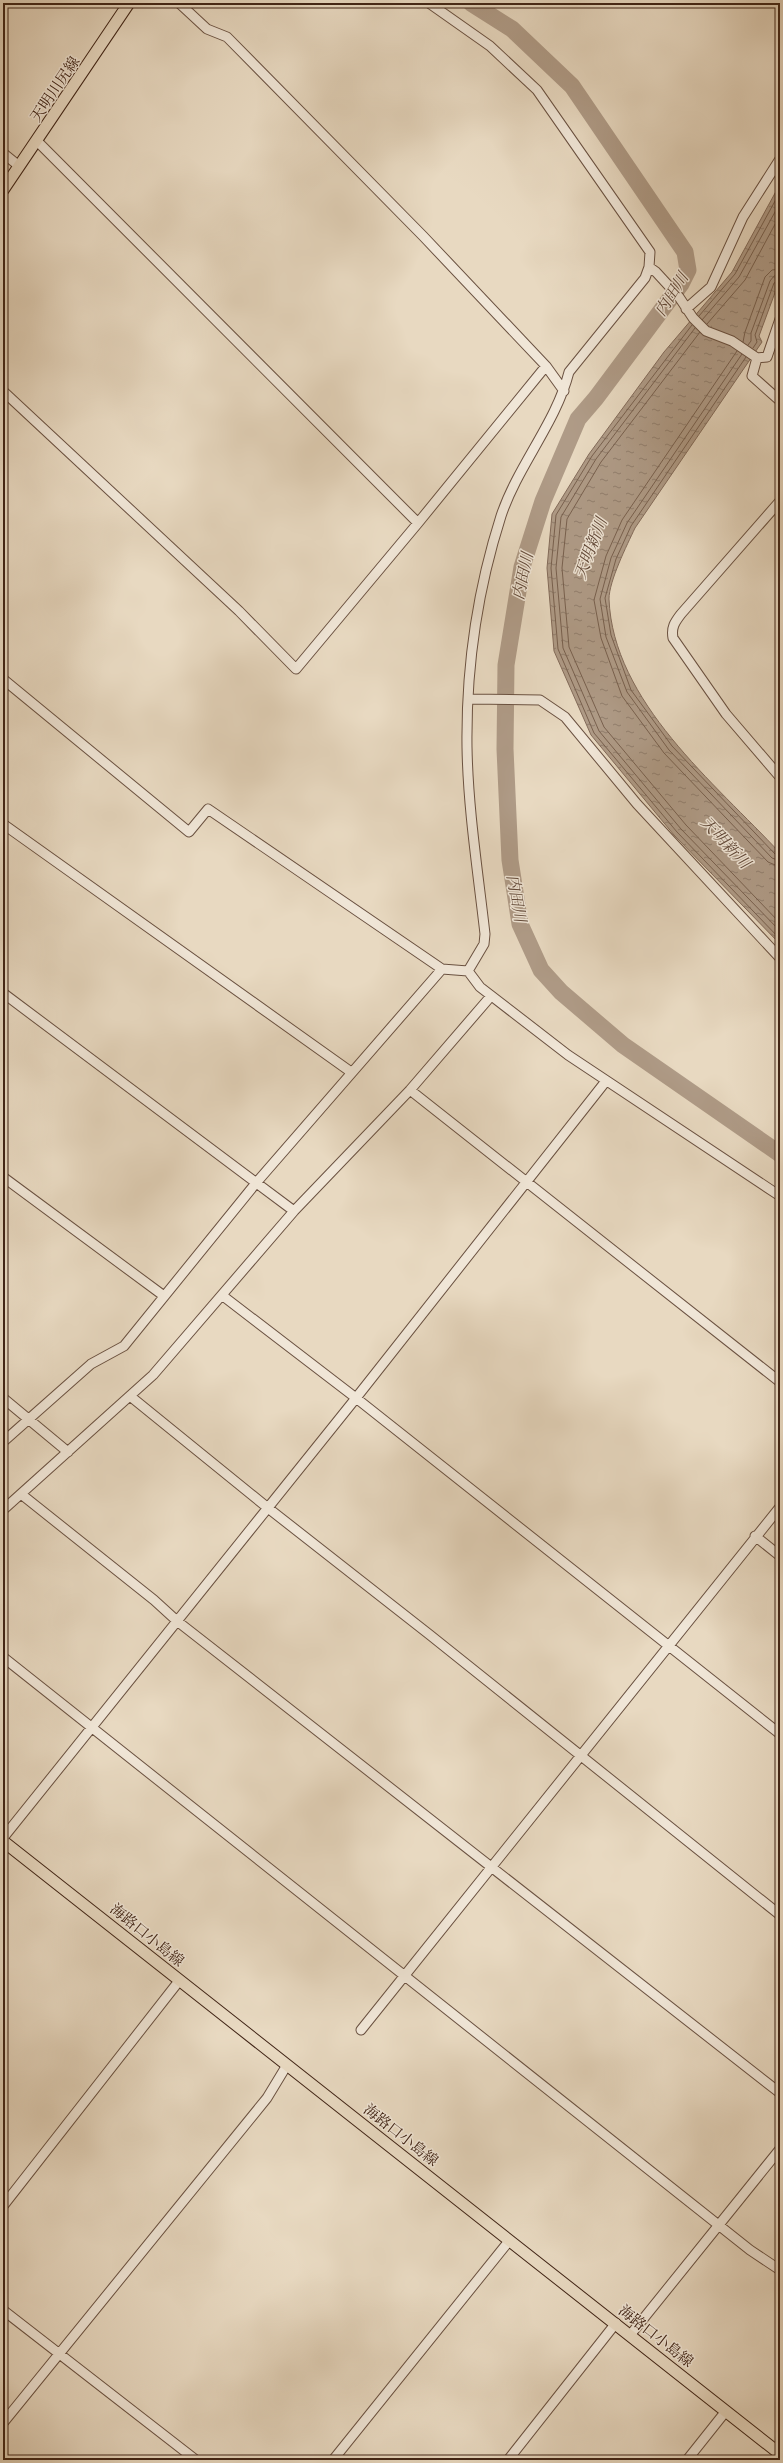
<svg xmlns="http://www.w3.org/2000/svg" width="783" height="2463" viewBox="0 0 783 2463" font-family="'EB Garamond','Noto Serif JP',serif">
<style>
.water{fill:url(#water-ripples);stroke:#836b5a}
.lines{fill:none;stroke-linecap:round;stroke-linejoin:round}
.shore{stroke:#78604e;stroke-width:1}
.river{stroke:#af9b87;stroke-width:17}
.minor-casing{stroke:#6a5141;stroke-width:11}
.major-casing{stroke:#402416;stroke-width:13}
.minor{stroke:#f0e6d7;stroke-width:9}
.major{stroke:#e8d9c1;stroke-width:11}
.labels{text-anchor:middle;stroke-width:3;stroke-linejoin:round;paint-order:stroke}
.street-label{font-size:15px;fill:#402416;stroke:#f0e6d7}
.water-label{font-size:16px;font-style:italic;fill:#614838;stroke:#f0e6d7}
</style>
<defs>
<pattern id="water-ripples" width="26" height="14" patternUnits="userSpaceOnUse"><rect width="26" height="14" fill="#af9b87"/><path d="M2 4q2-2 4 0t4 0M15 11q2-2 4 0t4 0" fill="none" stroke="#907e6d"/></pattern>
</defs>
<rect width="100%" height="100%" fill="#e8d9c1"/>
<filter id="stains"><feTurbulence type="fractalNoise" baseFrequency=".005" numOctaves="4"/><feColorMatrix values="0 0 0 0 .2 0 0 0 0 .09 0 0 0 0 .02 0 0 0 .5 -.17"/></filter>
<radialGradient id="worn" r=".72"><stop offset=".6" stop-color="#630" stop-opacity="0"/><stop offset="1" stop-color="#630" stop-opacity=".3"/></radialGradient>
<!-- water -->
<path class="water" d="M780 184V279L759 336 762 342 635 528C627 545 609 581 609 599 613 702 715 783 780 853V944L674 835 591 735 554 651 547 568 552 514 589 454 664 352 732 272Z"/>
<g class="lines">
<!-- shore -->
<path class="shore" d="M699 316 735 274 780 192
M702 320 739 277 780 203
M707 324 745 280 780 215
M692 325 592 456 556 515 551 568 558 649 594 733 677 832 780 939
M695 328 596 459 561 517 556 568 563 648 599 731 681 829 780 931
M700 332 601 462 567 519 562 568 569 647 604 727 686 825 780 923
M743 342 745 332 765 277 772 270 780 269
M748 345 751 341V333L770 281 774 276 780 275
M753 348 757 342 755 335 774 283 780 280
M737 351 622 520 606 556 594 600 601 638 622 696 664 753 768 862 780 867
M742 354 627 523 611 558 600 599 606 637 627 692 669 750 772 858 780 861
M746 357 631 526 616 559 605 598 611 635 631 690 672 746 775 854 780 856"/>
<!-- river -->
<path class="river" d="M471 3 512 29 572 86 685 252 688 270 681 284 596 398 578 419 543 501 522 567 506 665 505 749 510 860 520 924 541 970 561 992 623 1045 780 1154"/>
<defs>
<path id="minor" d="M179 3 207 29 227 37 423 236 546 366 564 391
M429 3 490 46 537 90 650 252 649 267 645 278 569 372C556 423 518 465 501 516 477 591 466 668 467 747 468 809 478 872 485 934L484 944 468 971
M37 141 418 523
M3 153 19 166
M649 267 656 272 679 297 693 318 706 331 732 341 757 358 767 357 780 319
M686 309 711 287 743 217 780 159
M757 358 752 376 780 401
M3 391 239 611 296 669 418 523 546 366
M780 501 681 614C675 622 671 627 673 638L726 714 780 777
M3 679 189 832 208 809 442 969 468 971 480 987 568 1055 780 1196
M469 699 540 700 565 717 637 804 780 958
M3 824 351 1072
M3 993 294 1211
M410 1090 780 1382
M3 1177 164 1296
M223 1296 356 1398 780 1734
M130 1396 268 1508 430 1635 780 1915
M3 1398 68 1452
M3 1442 91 1364 124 1346 256 1183 442 969
M21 1494 154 1600 177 1621 780 2093
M3 1510 153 1375 294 1211 410 1090 491 996
M755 1536 780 1556
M3 1657 750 2250 780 2270
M3 1838 356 1398 606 1081
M361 2030 780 1507
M3 2206 179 1981
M3 2310 196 2460
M631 2334 780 2149
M3 2423 267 2098 287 2065
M333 2460 509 2241
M508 2460 616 2323
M687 2460 726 2411"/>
<path id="major" d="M3 190 129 3
M3 1841 780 2454"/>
</defs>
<!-- minor casing -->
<use href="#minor" class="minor-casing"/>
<!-- major casing -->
<use href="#major" class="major-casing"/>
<!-- minor -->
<use href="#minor" class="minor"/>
<!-- major -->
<use href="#major" class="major"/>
</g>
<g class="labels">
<!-- street labels -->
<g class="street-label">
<text transform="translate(55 89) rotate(-56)" y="5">天明川尻線</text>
<text transform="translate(147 1935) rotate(39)" y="5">海路口小島線</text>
<text transform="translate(401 2135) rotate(38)" y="5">海路口小島線</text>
<text transform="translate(656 2336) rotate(38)" y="5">海路口小島線</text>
</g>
<!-- water labels -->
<g class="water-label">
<text transform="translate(671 294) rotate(-58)" y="6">内田川</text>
<text transform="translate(590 548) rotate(-69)" y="6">天明新川</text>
<text transform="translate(522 576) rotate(-78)" y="6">内田川</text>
<text transform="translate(726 842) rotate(47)" y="6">天明新川</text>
<text transform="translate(517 898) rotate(80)" y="6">内田川</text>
</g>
</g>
<!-- margin -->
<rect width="783" height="2463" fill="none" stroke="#e8d9c1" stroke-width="16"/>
<rect x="4" y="4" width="775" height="2455" fill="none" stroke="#402416" stroke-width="2"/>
<rect x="8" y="8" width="767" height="2447" fill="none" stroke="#402416"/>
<rect width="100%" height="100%" filter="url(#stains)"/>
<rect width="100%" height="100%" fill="url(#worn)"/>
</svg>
